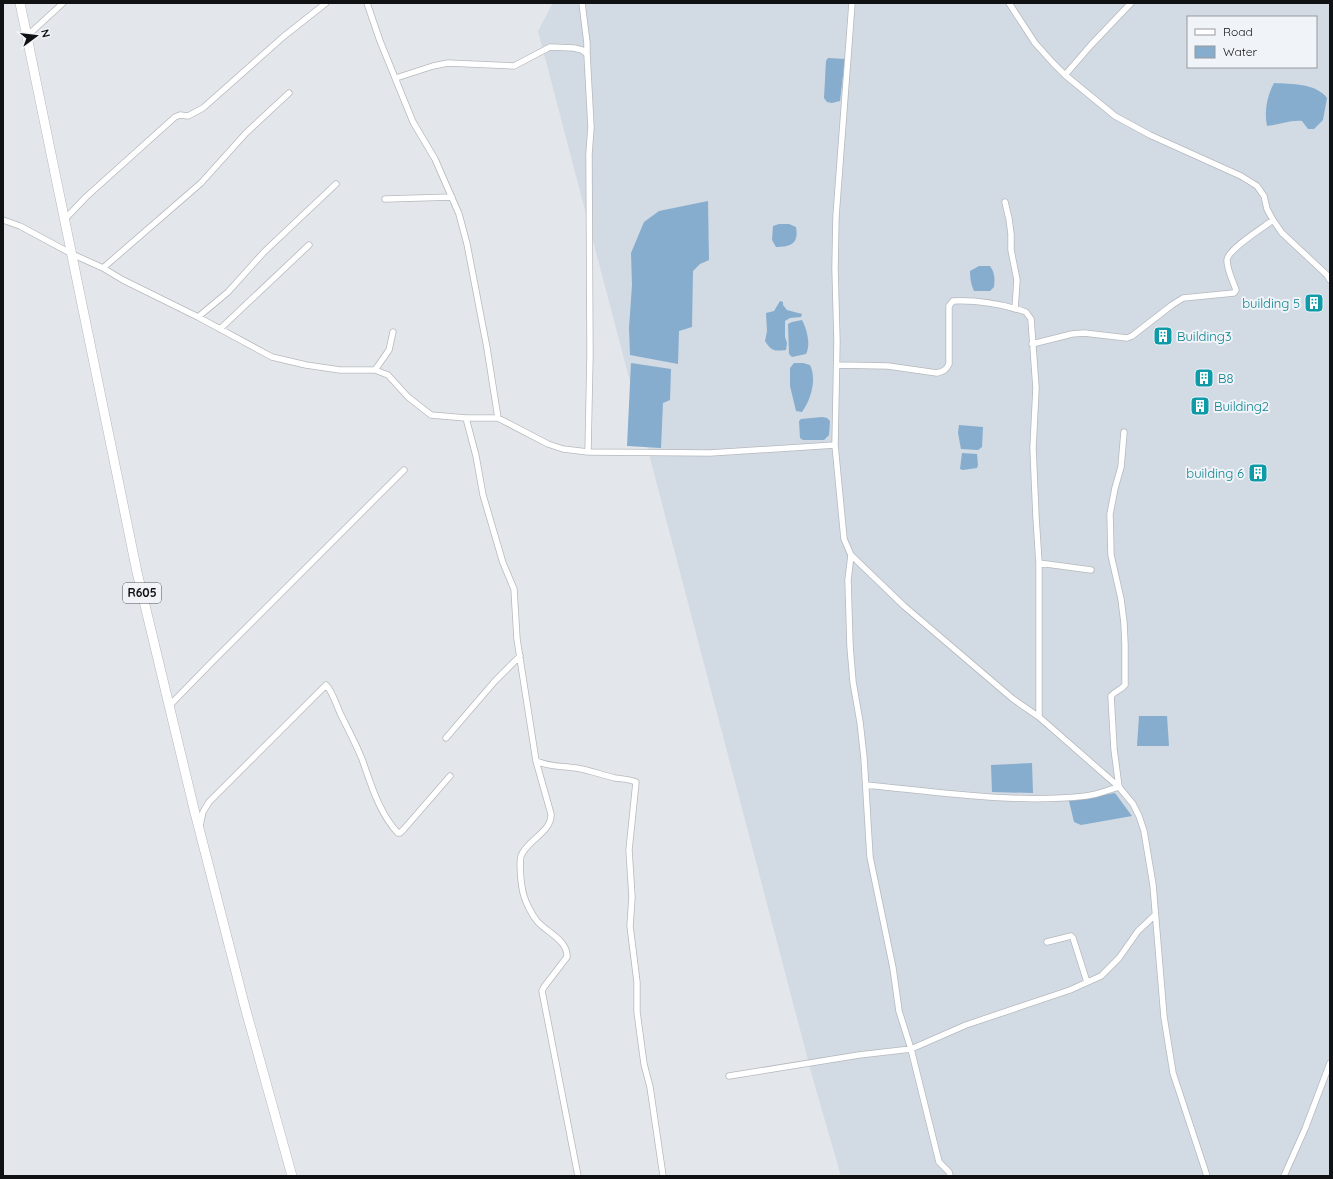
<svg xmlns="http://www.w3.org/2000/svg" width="1333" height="1179" viewBox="0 0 1333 1179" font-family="Quicksand,sans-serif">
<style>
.built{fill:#d2dae4;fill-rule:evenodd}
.water{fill:#86adcd}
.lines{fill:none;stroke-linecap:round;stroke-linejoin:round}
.minor-casing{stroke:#b6b9bc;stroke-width:7}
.primary-casing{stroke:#b6b9bc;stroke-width:10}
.minor{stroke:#fff;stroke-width:5.5}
.primary{stroke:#fff;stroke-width:9}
.labels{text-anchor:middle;stroke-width:4;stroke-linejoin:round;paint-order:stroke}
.shield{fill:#f0f4f8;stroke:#535558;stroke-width:1}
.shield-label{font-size:12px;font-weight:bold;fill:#101113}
.culture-label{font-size:13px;fill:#0d838f;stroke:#f0f4f8;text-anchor:start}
</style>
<rect width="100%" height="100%" fill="#e3e6ea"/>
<!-- built -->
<path class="built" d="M553 3H1330V1176H841L813 1079 538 31ZM1188 17H1316V67H1188Z"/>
<!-- water -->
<path class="water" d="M828 58 845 59 840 101 832 103 827 102 824 98 826 61Z
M1274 83C1291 84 1316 83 1327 98L1323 120 1314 129H1308L1302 121C1289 120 1279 125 1267 126 1264 111 1267 96 1274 83Z
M708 201 709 260 700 264 693 271 692 327 679 331 678 364 630 355 629 328 632 285 631 253 644 222 659 211Z
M779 224H789L796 227C799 244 791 247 776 247L772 240 773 226Z
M979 266H990C995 273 995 279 994 287L990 291H974C971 285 970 278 970 271Z
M780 301 783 302V305L787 310 802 314 801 317 790 318 785 321V337L787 343 786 350C775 351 772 352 765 341L767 331 766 313 774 311Z
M802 320C807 329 811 345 806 354L792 357 789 354 788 324 792 322Z
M631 363 671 369 670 400 663 403 661 448 627 446Z
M794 363H803L810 365C817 379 811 400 802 412L796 411 790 386V368Z
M822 417 827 418 830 421 829 435 824 440H803L800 438 799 421 801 419Z
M959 425 983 427 982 447 978 450 961 449 958 433Z
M962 453 977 454 978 465 977 468 963 470 960 469Z
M1139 716H1167L1169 746H1137Z
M1032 763 1033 793 992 792 991 765Z
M1115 793 1132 816 1081 825 1074 822 1069 801Z"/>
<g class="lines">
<defs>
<path id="minor" d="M367 3 380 41 413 122 435 159 459 214 467 244 487 348 498 418
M582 3 587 43V54
M1009 3 1035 43 1053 63 1065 75 1115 116 1150 135 1241 176 1257 186 1264 196 1267 209 1273 220 1282 233 1327 275 1330 280
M27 36 63 3
M1065 75 1091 45 1131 3
M396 78 433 66 448 63 514 66 550 47 574 48 582 50 587 54 591 127 589 154 590 355 588 452
M385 199 452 197
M1005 202 1009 219 1011 234V250L1017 280 1015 309
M3 220 20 226 72 254 103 268 123 280 198 317 272 357 306 365 340 370H375L388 375 408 397 431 415 466 418H498L548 444 563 449 588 452 710 453 835 445 844 539 851 555 904 606 1013 699 1039 717 1119 787 1133 804 1139 816 1144 831 1153 885 1164 1017 1173 1073 1207 1176
M64 220 86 197 175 117 180 115 188 116 203 108 283 37 326 3
M103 268 201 183 246 133 289 93
M198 317 228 292 264 252 336 184
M220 329 309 245
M1032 344 1072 334 1084 333 1127 338 1132 336 1172 305 1183 298 1234 293 1236 290C1233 281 1227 270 1227 260 1228 249 1264 227 1273 220
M837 365 888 366 937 373C944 371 946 370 949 364V306L953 301C978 300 1002 304 1026 312L1031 319 1036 388 1033 448 1036 517 1039 563V717
M375 370 389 350 393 332
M466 418 476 456 483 495 503 563 514 589 517 639 536 761 551 814C552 832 527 840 521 856 519 864 521 887 524 896 526 903 532 915 537 921 546 932 568 940 567 957L544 987 542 991 578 1176
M835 445 837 342 835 268 836 216 852 3
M851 555 848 580 850 646 853 682 860 722 864 758 870 857 893 968 899 1011 911 1049 939 1162 949 1172 950 1176
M1039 563 1091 570
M169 706 211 663 404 470
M446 738 495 681 520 656
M536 761C549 767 562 766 576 768 589 770 602 775 615 778 622 779 629 779 636 782L629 850 632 897 630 926 637 982V1012L644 1064 650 1087 663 1176
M866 785C938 792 1014 804 1086 796 1097 795 1108 790 1119 787L1114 749 1111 696C1115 691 1121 690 1125 685V645L1124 623 1121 599 1111 555 1110 514 1115 488 1121 467 1124 432
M200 826 203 812 209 802 326 685C333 692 336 705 341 715 348 729 356 744 362 759 371 784 379 813 398 833H400L404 829 450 776
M1047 942 1071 936 1073 938 1087 982
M729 1076 859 1055 911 1049 966 1025 1070 990 1101 976 1119 958 1138 931 1155 915
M1284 1176 1305 1129 1330 1063"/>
<path id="primary" d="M20 3 137 572 194 809 245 1007 292 1176"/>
</defs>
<!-- minor casing -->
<use href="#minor" class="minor-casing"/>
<!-- primary casing -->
<use href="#primary" class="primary-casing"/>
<!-- minor -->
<use href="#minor" class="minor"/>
<!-- primary -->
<use href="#primary" class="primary"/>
</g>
<!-- icons -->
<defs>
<symbol id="building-square" viewBox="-11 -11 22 22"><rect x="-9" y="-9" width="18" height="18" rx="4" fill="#0f9aa8" stroke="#f0f4f8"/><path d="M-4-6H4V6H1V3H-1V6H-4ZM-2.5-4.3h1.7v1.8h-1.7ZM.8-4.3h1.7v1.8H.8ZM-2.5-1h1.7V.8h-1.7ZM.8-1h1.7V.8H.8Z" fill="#fff"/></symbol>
</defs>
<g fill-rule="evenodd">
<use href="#building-square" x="1303" y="292" width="22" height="22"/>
<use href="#building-square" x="1152" y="325" width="22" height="22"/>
<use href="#building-square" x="1193" y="367" width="22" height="22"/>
<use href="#building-square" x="1189" y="395" width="22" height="22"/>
<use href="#building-square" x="1247" y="462" width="22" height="22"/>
</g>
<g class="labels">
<!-- shield labels -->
<rect class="shield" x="123" y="583" width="38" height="20" rx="3"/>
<g class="shield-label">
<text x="142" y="597">R605</text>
</g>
<!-- culture labels -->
<g class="culture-label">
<text x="1300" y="308" text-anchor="end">building 5</text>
<text x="1177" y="341">Building3</text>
<text x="1218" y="383">B8</text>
<text x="1214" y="411">Building2</text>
<text x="1244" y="478" text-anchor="end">building 6</text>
</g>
</g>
<!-- border -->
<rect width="1333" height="1179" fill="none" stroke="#101113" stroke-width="8"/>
<!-- legend -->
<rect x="1187" y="16" width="130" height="52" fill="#f0f4f8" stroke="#96999c"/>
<rect x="1195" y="29" width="20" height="6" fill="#ffffff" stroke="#96999c"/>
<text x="1223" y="36" font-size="12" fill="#101113">Road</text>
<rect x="1195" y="46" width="20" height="12" fill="#86adcd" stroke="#96999c"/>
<text x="1223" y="56" font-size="12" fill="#101113">Water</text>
<!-- north arrow -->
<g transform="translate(36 36) rotate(75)" stroke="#f0f4f8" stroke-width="3" paint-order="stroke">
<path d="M0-3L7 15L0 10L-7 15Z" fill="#101113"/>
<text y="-6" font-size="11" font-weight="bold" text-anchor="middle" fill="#101113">N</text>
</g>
</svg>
